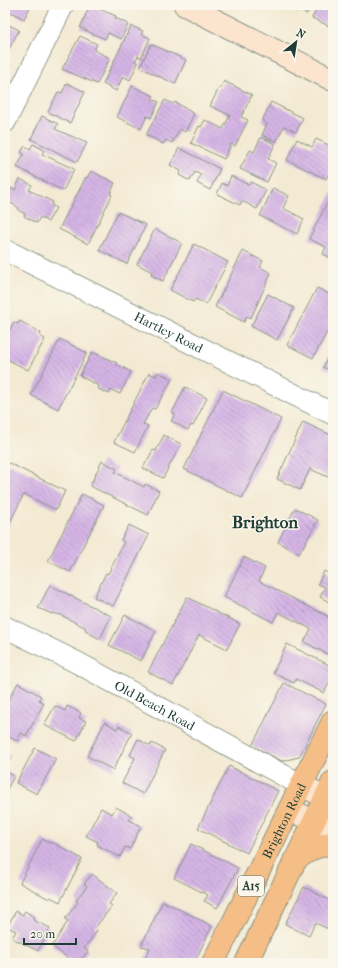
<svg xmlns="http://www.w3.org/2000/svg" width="338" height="968" viewBox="0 0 338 968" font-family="'IM FELL French Canon',serif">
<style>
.building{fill:url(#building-back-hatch)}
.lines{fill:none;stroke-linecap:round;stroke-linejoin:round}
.street-casing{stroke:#899484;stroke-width:23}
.secondary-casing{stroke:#899484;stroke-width:24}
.primary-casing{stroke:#899484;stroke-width:24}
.street{stroke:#fff;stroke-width:21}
.secondary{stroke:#fbe5cf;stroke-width:22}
.primary{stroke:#f6be87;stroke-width:22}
.labels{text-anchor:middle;stroke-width:3;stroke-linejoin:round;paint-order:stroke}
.shield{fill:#fbf7ec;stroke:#61756b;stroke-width:1}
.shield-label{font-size:12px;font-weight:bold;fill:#1f3d34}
.street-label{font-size:13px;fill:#1f3d34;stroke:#fbf7ec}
.district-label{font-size:17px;font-weight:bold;fill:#1f3d34;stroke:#fbf7ec}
</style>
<defs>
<pattern id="building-back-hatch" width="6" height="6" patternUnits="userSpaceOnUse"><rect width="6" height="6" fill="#d5b5e6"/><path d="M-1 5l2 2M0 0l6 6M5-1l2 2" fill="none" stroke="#ac94bb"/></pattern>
</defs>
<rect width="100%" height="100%" fill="#fbf7ec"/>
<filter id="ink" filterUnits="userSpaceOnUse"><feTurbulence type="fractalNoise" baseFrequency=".025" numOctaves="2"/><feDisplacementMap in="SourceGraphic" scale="8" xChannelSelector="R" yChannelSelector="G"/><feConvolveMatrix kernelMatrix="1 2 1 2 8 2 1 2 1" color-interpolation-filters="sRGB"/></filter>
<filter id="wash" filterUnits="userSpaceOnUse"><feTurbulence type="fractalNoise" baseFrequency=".012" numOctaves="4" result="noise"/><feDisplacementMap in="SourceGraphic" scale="16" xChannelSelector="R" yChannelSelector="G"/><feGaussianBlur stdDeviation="0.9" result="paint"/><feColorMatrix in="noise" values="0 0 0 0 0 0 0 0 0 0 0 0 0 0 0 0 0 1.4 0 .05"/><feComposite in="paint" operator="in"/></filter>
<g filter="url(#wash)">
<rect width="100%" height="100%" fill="#f3ead3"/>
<g id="blocks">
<!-- building -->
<path class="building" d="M5 5H31L24 19 5 9Z
M90 5 116 16 115 18 128 24 121 39 108 33 105 39 80 28Z
M289 5H311L307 14 298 10 297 12 288 8Z
M319 5H333V28L312 18Z
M5 23 19 30 5 57Z
M131 26 143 31 141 34 150 38 141 58 138 56 135 61 138 63 130 80 123 76 116 91 103 84Z
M80 36 97 44 94 50 110 58 97 84 62 69Z
M151 44 186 60 175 84 140 67Z
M224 81 252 95 241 117 248 120 235 146 231 144 224 159 191 143 199 126 201 127 205 120 223 129 230 115 210 106 219 88H221Z
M67 83 85 92 70 123 48 112 58 92 62 93Z
M132 86 154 96 152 99 159 102 151 118 147 116 141 129 117 117Z
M165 100 173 104 175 102 194 114 185 132 180 129 172 143 166 140 163 144 146 135Z
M271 102 303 118 296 132 284 126 276 142 262 135 267 124 262 121Z
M42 116 58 124 55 129 87 143 77 162 31 139Z
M261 137 275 144 268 159 276 163 267 182 240 169 250 150 254 152Z
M297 139 312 147 316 139 333 147V165L326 179 287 160Z
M33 144 44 150 42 154 74 169 63 191 17 167 24 154 21 152 25 146 30 149Z
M179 148 220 169 210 190 197 183 201 175 195 172 190 181 179 175 181 171 170 165Z
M91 171 115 183 110 194 112 195 88 244 59 229 86 177 87 178Z
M231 176 249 185 251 182 266 190 257 209 242 201 240 205 217 194 222 183 227 186Z
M20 179 32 185 29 190 53 202 51 205 56 208 48 222 40 217 37 223 24 216 25 214 18 210 19 208 6 200 12 188 15 190Z
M273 188 289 196 283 208 304 219 297 234 260 216Z
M333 191V259L323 254 326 247 309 239Z
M118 212 146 225 127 264 99 250Z
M155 229 182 243 163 281 151 275 152 272 137 264Z
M194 244 228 262 206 304 195 299 193 302 170 290Z
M243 251 263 261 260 267 271 273 251 318 247 316 244 322 215 307Z
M317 288 333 296V321L313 358 287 345Z
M268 294 294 308 277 340 251 326Z
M20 321 41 333 40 336 45 339 28 370 5 358V338L14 322 18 324Z
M60 339 87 353 58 409 31 395Z
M333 347V372L323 367Z
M92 352 117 363 116 364 131 372 120 394 111 390 109 394 98 389 99 386 80 376Z
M158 372 172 379 155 409 152 408 143 424 148 426 135 452 114 442 149 373 156 376Z
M185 387 207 398 193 426 191 425 188 430 171 421 175 414 172 413Z
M223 390 281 419 242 498 184 469Z
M303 422 333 436V477L329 475 328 477 310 469 300 490 277 479Z
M164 435 181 444 163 478 143 468 153 450 156 451Z
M102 461 117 469 115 472 144 487 145 484 159 491 148 515 90 486Z
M9 463 65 491 56 510 24 494 5 532V471Z
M82 494 104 505 70 572 48 561Z
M295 508 318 520 299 554 278 542Z
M129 525 149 535 113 606 94 597 106 573 108 574 124 542 121 540Z
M244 557 265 568 259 581 333 619V657L304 642 311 629 278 612 273 622 224 597Z
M324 571 333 576V604L320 597 325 587 318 584Z
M50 585 111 616 100 639 89 633V632L85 630 86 628 59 614 58 615 53 613 52 614 38 608Z
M187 597 240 624 227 649 199 635 173 685 148 672Z
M125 615 156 631 141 661 109 645Z
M287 644 333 667V675L324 693 296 679 294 683 273 673Z
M18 683 41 696 39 700 44 703 26 736 21 733 17 741 5 735V706Z
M284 683 326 704 299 757 282 761 252 746Z
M55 706 65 711 67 706 81 713 79 718 86 721 76 741 44 725Z
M105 722 117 729 119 726 132 733 113 770 87 756Z
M138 739 150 746 152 743 165 750 143 794 122 783 135 758 130 755Z
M35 748 56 759 37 794 16 783Z
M5 753 10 756 5 765Z
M229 766 278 791 247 853 198 828Z
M5 771 14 776 5 793Z
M116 807 132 816 129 820 141 826 130 849 125 847 120 857 97 845 98 842 86 836 101 808 112 814Z
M42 839 52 844V842L82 859 60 902 50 897 49 899 20 883Z
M191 844 238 868 217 908 204 901 208 895 174 878Z
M92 874 117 893 109 904 112 906 95 928 97 931 84 948 88 951 79 963H74L52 946 68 921 65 919 78 902 76 900 87 886 84 884Z
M304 887 333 902V931L315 923 309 936 285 924Z
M163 901 212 926 194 963H143L150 948 141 946Z
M16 911 23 915 25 911 34 917 33 920 50 928 38 951 12 938 16 931 7 927Z"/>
</g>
</g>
<g filter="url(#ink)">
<use href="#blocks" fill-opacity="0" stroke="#899484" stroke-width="1"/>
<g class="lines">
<defs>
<g id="street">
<path d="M5 122 63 5"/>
<path id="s1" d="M5 250 333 414"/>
<path id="s2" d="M5 627 78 663 303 786"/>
</g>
<path id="secondary" d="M185 5 333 80
M303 786 333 801
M291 810 333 831"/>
<g id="primary">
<path d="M294 861C307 851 317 845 333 843"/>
<path id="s3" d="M213 963 333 721"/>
<path d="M246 963 333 782"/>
</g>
</defs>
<!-- street casing -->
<use href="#street" class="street-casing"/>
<!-- secondary casing -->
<use href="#secondary" class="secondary-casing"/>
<!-- primary casing -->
<use href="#primary" class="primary-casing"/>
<!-- street -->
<use href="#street" class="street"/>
<!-- secondary -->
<use href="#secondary" class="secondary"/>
<!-- primary -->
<use href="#primary" class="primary"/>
</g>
</g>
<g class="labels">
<!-- shield labels -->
<rect class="shield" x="238" y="876" width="26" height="20" rx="3"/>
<g class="shield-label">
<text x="251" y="890">A15</text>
</g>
<!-- street labels -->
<g class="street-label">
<text dy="5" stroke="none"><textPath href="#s1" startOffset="183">Hartley Road</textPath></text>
<text dy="5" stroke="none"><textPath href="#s2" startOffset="169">Old Beach Road</textPath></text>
<text dy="5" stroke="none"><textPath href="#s3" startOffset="159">Brighton Road</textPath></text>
</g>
<!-- district labels -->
<g class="district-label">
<text x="265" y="528">Brighton</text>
</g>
</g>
<!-- margin -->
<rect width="338" height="968" fill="none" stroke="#fbf7ec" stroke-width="20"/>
<!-- north arrow -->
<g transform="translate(296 42) rotate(30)" stroke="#fbf7ec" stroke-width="3" paint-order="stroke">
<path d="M0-3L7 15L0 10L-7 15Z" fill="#1f3d34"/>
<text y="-6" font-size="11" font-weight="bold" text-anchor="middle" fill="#1f3d34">N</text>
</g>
<!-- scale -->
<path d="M24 938v6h52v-6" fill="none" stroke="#1f3d34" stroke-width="2"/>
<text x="30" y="938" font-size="12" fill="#1f3d34" stroke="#fbf7ec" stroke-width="3" paint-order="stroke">20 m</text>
</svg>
